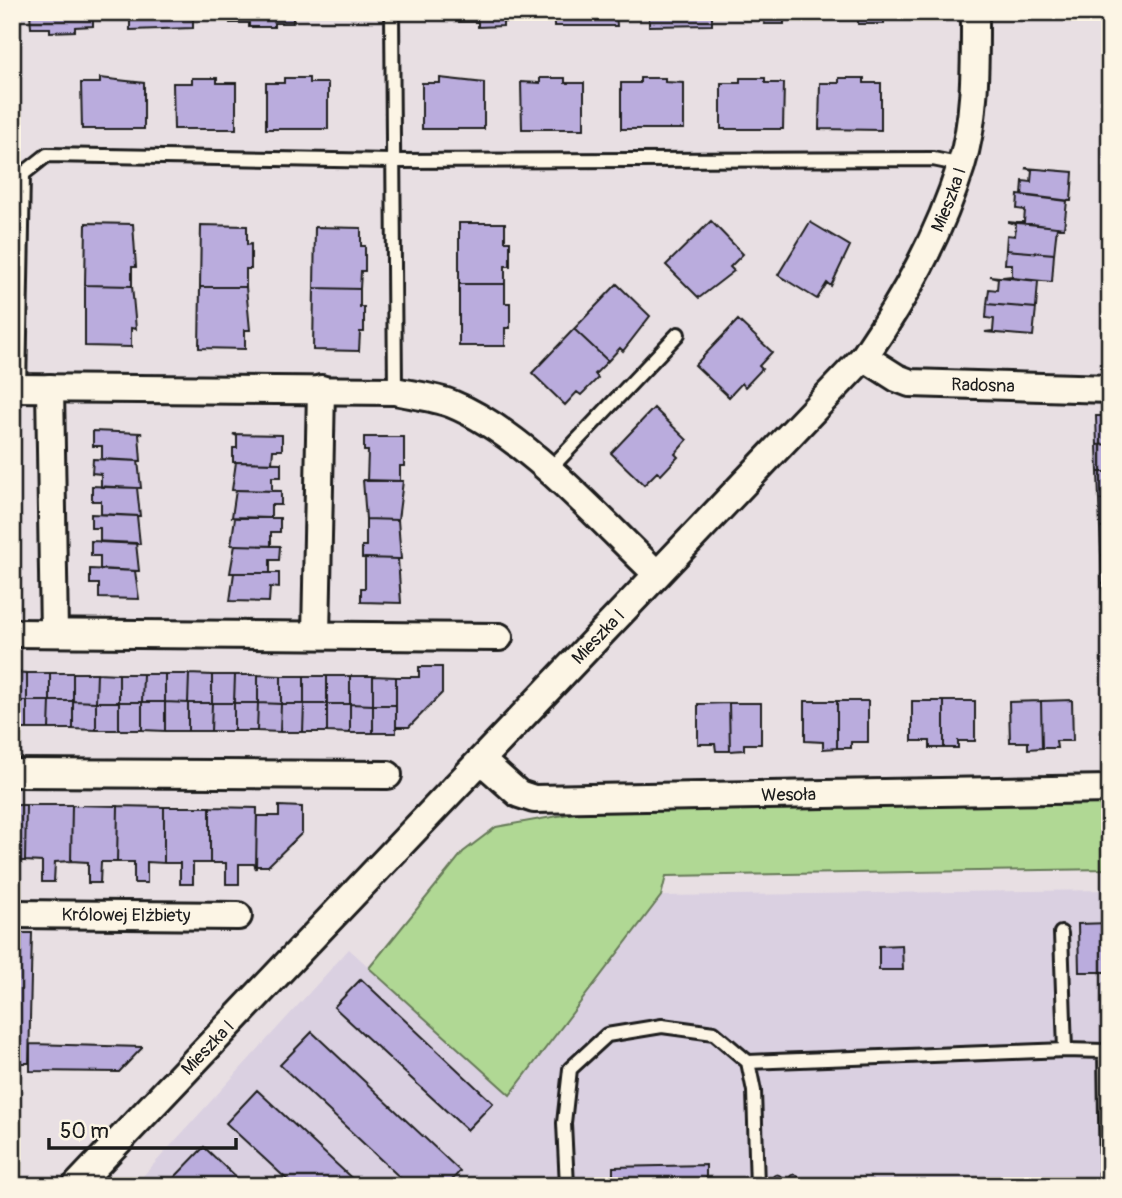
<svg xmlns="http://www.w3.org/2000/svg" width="1122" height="1198" viewBox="0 0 1122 1198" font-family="Pangolin,sans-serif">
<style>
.built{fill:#dad0e1}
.green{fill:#b0d894;stroke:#667a58;stroke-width:2}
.building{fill:#baacdd;stroke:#1c1c1c;stroke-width:2}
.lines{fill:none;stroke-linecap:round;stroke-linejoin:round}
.lane-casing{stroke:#1c1c1c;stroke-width:18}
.street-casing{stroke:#1c1c1c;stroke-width:32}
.lane{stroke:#fcf5e5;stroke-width:12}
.street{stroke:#fcf5e5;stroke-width:26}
.labels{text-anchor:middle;stroke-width:7;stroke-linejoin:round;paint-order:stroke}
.street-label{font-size:18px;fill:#1c1c1c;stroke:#fcf5e5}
</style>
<rect width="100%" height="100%" fill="#e8dfe3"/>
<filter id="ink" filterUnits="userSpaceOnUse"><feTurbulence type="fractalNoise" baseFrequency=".0143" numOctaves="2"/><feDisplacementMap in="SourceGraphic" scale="14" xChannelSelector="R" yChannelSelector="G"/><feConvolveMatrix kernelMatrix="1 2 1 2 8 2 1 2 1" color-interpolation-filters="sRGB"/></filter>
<g filter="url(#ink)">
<!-- built -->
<path class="built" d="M1110 890V1186H134L349 949 510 1095 661 896Z"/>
<!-- green -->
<path class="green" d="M1110 798V869L666 876 661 896 510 1095 369 968 463 852 496 827 637 802Z"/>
<!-- building -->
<path class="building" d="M30 12H93V26L75 27V31L50 32V28H31Z
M130 12H193V28L130 30Z
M230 12H293V23H274V27H249V23H230Z
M459 12H521V22H503V26L478 27V22H459Z
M554 12H616L617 26H554Z
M649 12H712V25L649 26Z
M745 12H805V19H784V24H764L765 19H745Z
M840 12H901V19L884 20V24H858V20H840Z
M100 78 144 83V129H82L81 83H100Z
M192 78H217V83H236V129H174L173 83H192Z
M284 78H309V83H328V129H266V83H284Z
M440 78 484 83V129H422V83H440Z
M540 78H565V83H584V129H522L521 82 540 83Z
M640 78H665V82L684 83V129H621V83H640Z
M740 78H765V83H784L783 129H721V83H740Z
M839 78H864V83H881V130L819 129 820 83H839Z
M1025 168 1073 172 1071 201 1022 195 1023 181 1031 182 1032 170Z
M1018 195 1067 201 1064 228 1016 222H1024L1025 210 1017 209Z
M711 221 743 254 730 267 734 271 699 298 666 265Z
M810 222 850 246 831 286 827 283 817 299 778 275Z
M1008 222 1057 227 1054 254 1006 250 1007 235 1015 236 1016 224Z
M86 223 133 224 136 267H132V286L85 285Z
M459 223H505V241H510V266H505V284H459Z
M201 225 247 226V245L251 244V269H246V287H200Z
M315 227 361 228V246H365V271H361L360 289 314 288Z
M1006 250 1054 254 1052 282 1003 277 1012 276V264H1005Z
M990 276 1038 281 1036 308 987 304 989 289 997 290 998 278Z
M459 284H505V303H510V328H505V346H459Z
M617 284 650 316 623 351 620 348 608 361 574 329Z
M85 285 132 286 136 329 131 328V347L85 346Z
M200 287H246L250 330H245V349L199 348Z
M314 288 360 289V307H364V332H360L359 351 313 350Z
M987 304 1036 308 1033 336 985 332 993 331 994 319 986 318Z
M738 320 772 352 759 366 762 369 745 387 742 383 729 397 695 365Z
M574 329 608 361 595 374 598 378 581 395 577 392 565 405 532 373Z
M654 408 687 440 675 454 678 457 661 475 657 472 644 485 611 453Z
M1096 416H1110V444L1097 445Z
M93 431 142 433 139 434 141 461 102 459V446H93Z
M233 434 282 435V450H273L272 463 233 462V448H237V436Z
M364 437H404V466H400V481H367L368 451H364Z
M1110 444V472H1098L1097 445Z
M93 459 138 461 141 488 101 487V474L92 473Z
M236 462 281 463V477H272V491L232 490Z
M1098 472H1110V499L1099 500Z
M363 480 403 481 398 520 366 519Z
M92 486 137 488 140 516 101 514V501H92Z
M236 490 281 491V505H271V518L232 517Z
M1110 499V527L1100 528 1099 500Z
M91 514 137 516 140 544 100 542V528H91Z
M235 518H280V532H271V546L231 545Z
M366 519 398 520 401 559 362 558V546H366Z
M1110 527V555H1101L1100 528Z
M91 541 136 543 139 571 100 569V556H91Z
M235 545 280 546 279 560H270V573H230Z
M1101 555H1110V583H1102Z
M365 558 398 559 401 603 361 602V588H365Z
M90 569 135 571 139 599 99 598V584H90Z
M234 573H279V588L270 587 269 602 230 601Z
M1102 583H1110V611H1103Z
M419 667H442V693L409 727H396V677H419Z
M12 672 27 673V701H12Z
M27 673H50V701H27Z
M50 673H73V701H50Z
M73 673H97L96 702 73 701Z
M97 673 119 674V702H96Z
M119 674H143L142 702H119Z
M143 674H165V702H142Z
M165 674H189L188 703 165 702Z
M189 674 212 675V703H188Z
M212 675H235L234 703H212Z
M235 675H258V703H234Z
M258 675 281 676V704L258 703Z
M281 676H304V704H281Z
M304 676H327V704H304Z
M327 676H350V704H327Z
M350 676H373V705L350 704Z
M373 676 396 677V705H373Z
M1072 700 1073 741H1056L1057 748H1042L1041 701Z
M12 701H27V729H12Z
M27 701H50L49 729H27Z
M50 701H73V729H49Z
M73 701 96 702V730L73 729Z
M805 701H837V748L823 749V742L805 741Z
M837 701H868V742H851V748H837Z
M912 701H944V748H930V741H912Z
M944 701H975V741H958V748H944Z
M1041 701 1042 748 1028 749V742H1010L1009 702Z
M96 702H119V730H96Z
M119 702H142V730H119Z
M142 702H165V731L142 730Z
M165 702 188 703V731H165Z
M188 703H212L211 731H188Z
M212 703H234V731H211Z
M234 703H258L257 731H234Z
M258 703 281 704 280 732 257 731Z
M729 703H761V744H744V750L730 751Z
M729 703 730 751H716L715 744H698V704Z
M281 704H304L303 732H280Z
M304 704H327V732H303Z
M327 704H350V733L327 732Z
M350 704 373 705V733H350Z
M373 705H396V733H373Z
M12 805H26L25 861H12Z
M26 805H72L71 861 55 862 54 882H42V862L25 861Z
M72 805 118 806 117 862H101L100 883H88V862L71 861Z
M118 806 164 807V863L147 862V883H134V862H117Z
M279 806 302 807V833L268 866H256L257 816H279Z
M164 807H210V863H193V884H180V863H164Z
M210 807 257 808 256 869 254 864H239V884H226V863H210Z
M1110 923V972H1079L1078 924Z
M12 933H32L29 1063H12Z
M902 945 903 970H879V946Z
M361 979 493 1103 467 1130 334 1007Z
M312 1032 460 1171 447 1186H409L280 1065Z
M30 1044 142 1047V1048L119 1072 30 1071Z
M257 1090 360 1186H294L226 1123Z
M204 1147 245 1186H178L172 1180Z
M706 1165V1186H613V1167Z
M772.5 1179a4.5 4.5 0 1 1 9 0a4.5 4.5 0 1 1-9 0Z
M789.5 1179a4.5 4.5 0 1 1 9 0a4.5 4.5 0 1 1-9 0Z"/>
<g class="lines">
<defs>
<path id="lane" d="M392 12 395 391
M19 388 23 174 47 155 392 161 933 159 962 165
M548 471 678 334
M1065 1050 1105 1051 1107 1186
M748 1062 1065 1050 1061 933
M567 1186 564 1123 570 1069 607 1035 662 1026 714 1033 748 1062 754 1091 757 1186"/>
<g id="street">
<path id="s1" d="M864 357 897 378 910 383 1110 389"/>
<path d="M12 388 395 391C413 395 435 397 452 404 524 433 600 520 657 574"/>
<path d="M50 388 54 633"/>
<path d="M12 633 499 637"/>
<path d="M316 635 321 389"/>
<path id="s2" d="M482 761 519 794 534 799 1110 789"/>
<path d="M12 773 388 775"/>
<path id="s3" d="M12 914 238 916"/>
<path id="s4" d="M76 1186 864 357C905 297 939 236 961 166 976 118 975 62 975 12"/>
</g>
</defs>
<!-- lane casing -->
<use href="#lane" class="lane-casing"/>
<!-- street casing -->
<use href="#street" class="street-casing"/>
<!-- lane -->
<use href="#lane" class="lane"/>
<!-- street -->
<use href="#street" class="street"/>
</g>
</g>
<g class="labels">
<!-- street labels -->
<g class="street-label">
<text dy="6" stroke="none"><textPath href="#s4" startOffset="1323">Mieszka I</textPath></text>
<text dy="6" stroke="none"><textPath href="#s1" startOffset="126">Radosna</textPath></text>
<text dy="6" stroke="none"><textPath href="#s4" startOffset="758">Mieszka I</textPath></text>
<text dy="6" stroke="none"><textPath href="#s2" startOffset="320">Wesoła</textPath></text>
<text dy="6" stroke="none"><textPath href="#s3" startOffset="114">Królowej Elżbiety</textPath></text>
<text dy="6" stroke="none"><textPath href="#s4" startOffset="191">Mieszka I</textPath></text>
</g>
</g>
<!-- margin -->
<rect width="1122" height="1198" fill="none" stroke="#fcf5e5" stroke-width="42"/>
<rect x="21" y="21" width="1080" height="1156" fill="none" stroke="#1c1c1c" stroke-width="2.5" filter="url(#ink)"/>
<!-- scale -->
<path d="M49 1138v10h187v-10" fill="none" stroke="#1c1c1c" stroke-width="3.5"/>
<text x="60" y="1138" font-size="21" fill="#1c1c1c" stroke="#fcf5e5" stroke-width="5" paint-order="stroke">50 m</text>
</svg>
